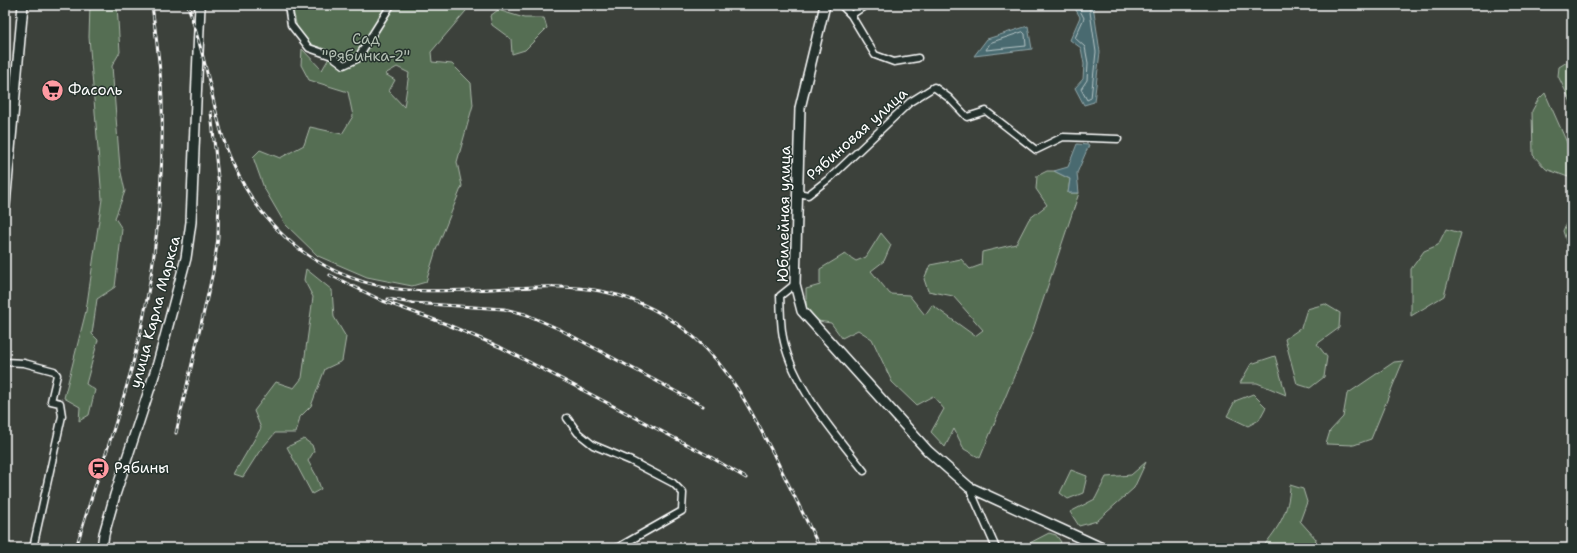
<svg xmlns="http://www.w3.org/2000/svg" width="1577" height="553" viewBox="0 0 1577 553" font-family="'Shantell Sans',sans-serif">
<style>
.green{fill:#556e53;stroke:#aab6a9;fill-rule:evenodd}
.water{fill:#496b70;stroke:#92a6a9}
.lines{fill:none;stroke-linecap:round;stroke-linejoin:round}
.shore{stroke:#b6c4c6;stroke-width:1}
.street-casing{stroke:#fff;stroke-width:9}
.secondary-casing{stroke:#fff;stroke-width:12}
.street{stroke:#26332d;stroke-width:6}
.secondary{stroke:#26332d;stroke-width:9}
.rail-casing{stroke:#fff;stroke-width:3}
.rail{stroke:#26332d;stroke-width:1.5;stroke-dasharray:4.5;stroke-linecap:butt}
.labels{text-anchor:middle;stroke-width:3;stroke-linejoin:round;paint-order:stroke}
.park-label{font-size:15px;fill:#b2beb2;stroke:#26332d}
.poi-label{font-size:15px;fill:#fff;stroke:#26332d;text-anchor:start}
.street-label{font-size:15px;fill:#fff;stroke:#26332d}
</style>
<rect width="100%" height="100%" fill="#3c413b"/>
<filter id="ink" filterUnits="userSpaceOnUse"><feTurbulence type="fractalNoise" baseFrequency=".025" numOctaves="2"/><feDisplacementMap in="SourceGraphic" scale="8" xChannelSelector="R" yChannelSelector="G"/><feConvolveMatrix kernelMatrix="1 2 1 2 8 2 1 2 1" color-interpolation-filters="sRGB"/></filter>
<g filter="url(#ink)">
<!-- green -->
<path class="green" d="M90 5H117L120 52 112 66 120 168 125 191 115 218 122 229 115 287 97 299 92 334 98 340 86 384 95 390 89 415 79 421 80 407 64 398 86 311 102 199 89 37Z
M292 5H471L431 52 432 62 452 64 471 83 473 105 457 162 462 186 436 250 426 282 412 286 367 277 318 256 285 224 264 188 253 157 260 150 280 158 304 145 310 127 342 134 353 116 348 92 309 80 301 65 302 49 322 70 332 53 308 43 297 28ZM397 67 409 73 404 107 389 91 395 80 385 74Z
M498 10 524 18H544L547 28 525 50 512 54 511 39 492 25 490 16Z
M1567 62 1572 63V104L1558 76 1559 67Z
M1545 93 1572 154V174L1568 177 1546 169 1533 155 1532 111 1538 100Z
M1047 171H1054L1070 179 1068 193H1079L1032 333 980 458 964 449 954 429 945 447 931 432 944 409 933 396 916 405 892 382 872 339 858 330 842 338 831 323 818 321 806 307V289L820 285V269L845 254 856 261 866 257 881 233 891 245 884 261 871 271 890 294 909 295 925 315 932 305 975 336 983 330 953 296 928 291 924 279 930 265 961 259 970 269 981 265 982 252 1016 244 1029 219 1047 205 1036 189 1037 176Z
M1572 210V252L1569 250 1563 231Z
M1446 229 1461 233 1444 296 1411 316V269L1424 251 1438 245Z
M306 269 332 290 334 317 346 337 342 361 325 369 311 406 300 417 296 433H275L259 452 243 477 234 474 261 428 254 411 276 382 294 388 302 378 313 297 304 280Z
M1325 304 1340 313 1339 328 1317 344 1327 357 1324 377 1310 388 1297 384 1285 339 1301 328 1307 309Z
M1275 356 1286 395 1257 383H1240L1251 364Z
M1403 361 1371 439 1354 445 1326 444 1330 431 1343 417 1347 394 1394 362Z
M1253 394 1266 407 1259 420 1248 426 1227 416 1235 401Z
M304 439 312 445 314 451 308 461 316 475 321 489 312 494 287 447Z
M1146 462 1134 488 1097 521 1079 526 1070 512 1095 499 1106 477 1131 475Z
M1071 470 1087 476 1083 493 1068 499 1060 493Z
M1290 485 1303 489 1307 502 1300 521 1316 539 1315 548H1262C1279 527 1289 512 1290 485Z
M1049 533 1056 535 1061 542 1057 548H1020Z"/>
<!-- water -->
<path class="water" d="M1073 5H1093L1100 52 1094 102 1084 105 1075 88 1083 79 1084 64 1081 48 1070 40 1080 17Z
M1028 26 1032 49 974 56 987 39Z
M1077 144 1089 145 1077 173 1079 193H1068L1070 179 1054 171 1068 167Z"/>
<g class="lines">
<!-- shore -->
<path class="shore" d="M1077 5 1084 18 1075 38 1085 47 1088 63 1087 80 1081 89 1087 100 1091 98 1096 52 1089 5
M1023 32 1025 34 1026 46 986 50 990 43Z"/>
<defs>
<path id="street" d="M288 5 291 25 309 48 332 56 344 65 357 59 391 5
M841 5 851 15 875 55 894 62 918 58
M851 15 866 5
M798 193 808 195 831 177 910 102 934 87 949 98 967 117 986 111 1036 150 1063 137 1118 139
M795 284 780 296C781 311 780 327 784 342 794 387 836 435 864 471
M5 362 24 363 54 371 57 375 51 401 60 403 62 416 33 548
M567 418 578 433 593 445 631 461 673 483 683 493 682 511 617 548
M969 487 996 548"/>
<path id="secondary" d="M825 5 800 108 795 284 802 311 928 451 969 487 1102 548
M5 205 23 5
M102 548 104 534 115 495 158 363 186 258 191 222 200 5"/>
</defs>
<!-- street casing -->
<use href="#street" class="street-casing"/>
<!-- secondary casing -->
<use href="#secondary" class="secondary-casing"/>
<!-- street -->
<use href="#street" class="street"/>
<!-- secondary -->
<use href="#secondary" class="secondary"/>
<defs>
<path id="rail" d="M188 5C194 26 201 47 206 69 214 100 219 134 233 164 266 236 327 283 407 290 435 292 464 290 492 289 529 287 568 284 605 292 638 299 670 316 696 339 732 371 752 413 774 455 789 486 805 517 820 548
M330 275 383 301 446 324 500 347 709 456 746 478
M388 299 412 303 504 309 525 314 559 329 703 406
M176 433 213 272 218 238 219 187 211 112
M76 548C94 486 117 425 133 363 155 278 164 189 162 101 161 69 156 37 152 5"/>
</defs>
<!-- rail casing -->
<use href="#rail" class="rail-casing"/>
<!-- rail -->
<use href="#rail" class="rail"/>
</g>
</g>
<!-- icons -->
<defs>
<symbol id="supermarket-disc" viewBox="-11 -11 22 22"><circle r="9.5" fill="#ff9aa2" stroke="#26332d"/><path d="M-6-5.5h2.5l.6 2H6L4.5 2H-2.5L-4.4-4H-6ZM-1.5 3.2a1.3 1.3 0 1 0 .1 0ZM3 3.2a1.3 1.3 0 1 0 .1 0Z" fill="#111"/></symbol>
<symbol id="station-disc" viewBox="-11 -11 22 22"><circle r="9.5" fill="#ff9aa2" stroke="#26332d"/><path d="M-3-6H3Q5-6 5-4V2Q5 4 3 4L4.5 6H3L1.5 4h-3L-3 6H-4.5L-3 4Q-5 4-5 2V-4Q-5-6-3-6ZM-3.5-4v3h7v-3ZM-3.5 1v1.5H-2V1ZM2 1v1.5H3.5V1Z" fill="#111"/></symbol>
</defs>
<g fill-rule="evenodd">
<use href="#supermarket-disc" x="40" y="78" width="25" height="25"/>
<use href="#station-disc" x="86" y="456" width="25" height="25"/>
</g>
<g class="labels">
<!-- park labels -->
<g class="park-label">
<text x="366" y="44">Сад<tspan x="366" dy="17">"Рябинка-2"</tspan></text>
</g>
<!-- poi labels -->
<g class="poi-label">
<text x="68" y="95">Фасоль</text>
<text x="114" y="473">Рябины</text>
</g>
<!-- street labels -->
<g class="street-label">
<text transform="translate(857 134) rotate(-42)" y="5">Рябиновая улица</text>
<text transform="translate(784 214) rotate(-89)" y="5">Юбилейная улица</text>
<text transform="translate(155 312) rotate(-75)" y="5">улица Карла Маркса</text>
</g>
</g>
<!-- margin -->
<rect width="1577" height="553" fill="none" stroke="#26332d" stroke-width="20"/>
<rect x="10" y="10" width="1557" height="533" fill="none" stroke="#fff" stroke-width="1.5" filter="url(#ink)"/>
</svg>
